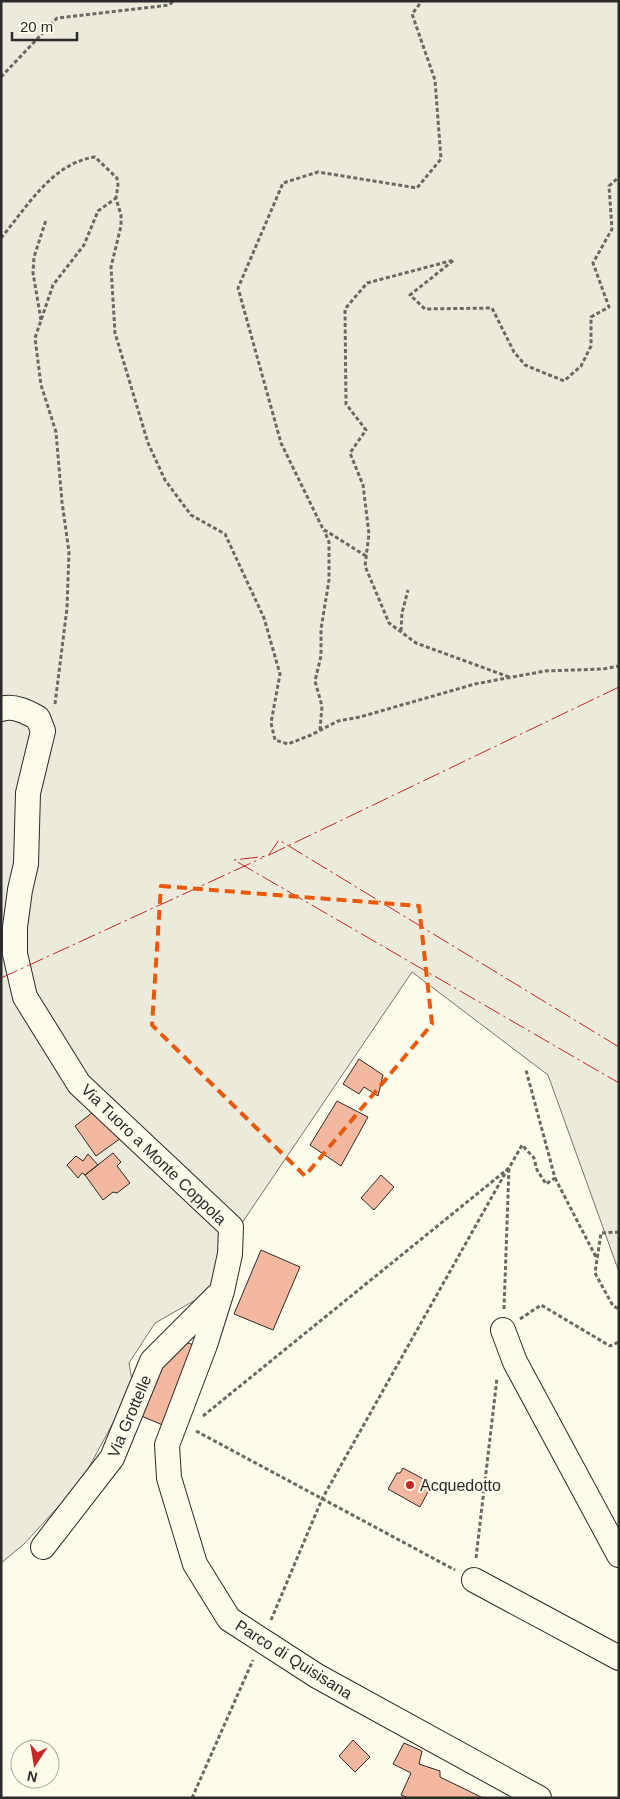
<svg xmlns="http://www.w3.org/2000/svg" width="620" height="1799" viewBox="0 0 620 1799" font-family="Arial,sans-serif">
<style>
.green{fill:#ecebdb;stroke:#74746e}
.building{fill:#f2b8a0;stroke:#2b2b2b}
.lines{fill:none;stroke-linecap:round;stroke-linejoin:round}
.minor-casing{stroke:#2b2b2b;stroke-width:26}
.path{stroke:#6a6964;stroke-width:3;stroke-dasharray:4 2.5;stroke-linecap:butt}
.minor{stroke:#fdfbea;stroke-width:24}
.power{stroke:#c62828;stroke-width:1;stroke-dasharray:18 4 2.5 4;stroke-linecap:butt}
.marked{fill:none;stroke:#e8590c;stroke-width:4;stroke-dasharray:10 6;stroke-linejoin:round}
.poi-dot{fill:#c62828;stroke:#fdfbea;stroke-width:2}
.labels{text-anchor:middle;stroke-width:4;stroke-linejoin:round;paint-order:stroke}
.street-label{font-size:16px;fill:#2b2b2b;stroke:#fdfbea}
.poi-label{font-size:16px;fill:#2b2b2b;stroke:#fdfbea;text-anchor:start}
</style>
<rect width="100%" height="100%" fill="#fdfbea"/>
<!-- green -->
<path class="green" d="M1 1H619V1272L548 1075 412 972 227 1245 225 1270 206 1294 155 1323 129 1363 133 1386 81 1482 24 1544 1 1563Z"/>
<!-- building -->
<path class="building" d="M359 1059 383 1075 378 1096 364 1087 359 1094 343 1084Z
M337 1101 368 1117 341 1166 310 1145Z
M97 1109 121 1138 96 1156 75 1126Z
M113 1153 121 1162 117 1166 130 1183 117 1193 113 1192 103 1200 85 1175Z
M88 1154 98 1165 85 1175 82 1173 78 1178 67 1165 76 1156 83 1161Z
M381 1175 394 1187 374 1210 361 1198Z
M261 1250 300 1267 273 1330 234 1314Z
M182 1341 197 1346 165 1426 139 1415 157 1373Z
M403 1468 429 1482 430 1488 420 1507 388 1489 397 1473H400Z
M353 1740 370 1757 355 1772 339 1756Z
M404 1743 422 1751 419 1764 440 1771V1777L483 1798H409L401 1795 411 1773 393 1764Z"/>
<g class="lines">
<defs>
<path id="minor" d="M1 709C14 705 27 712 38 718L43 731 28 793 26 864 20 890 15 927V954L25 997 79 1084 231 1227 230 1254 222 1291 205 1345 167 1445 169 1478 195 1564 229 1619 317 1676 539 1798
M503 1330 515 1362 619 1555
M43 1547 112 1458 152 1361 217 1296
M474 1580 619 1658"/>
</defs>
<!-- minor casing -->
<use href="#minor" class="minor-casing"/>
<!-- path -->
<path class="path" d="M1 77 57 18 169 5 174 1
M1 238C27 207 52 163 95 157L117 178 118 185 116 198 121 215V226L111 267 115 333 148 443 165 480 191 515 225 534 264 618 280 674 271 723 275 740 288 744 311 735 338 721 360 717 475 684 545 671 603 669 619 666
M41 320 33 273 34 257 46 220
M366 556 323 529 281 443 238 288 283 183 318 172 417 188 441 159 435 80 412 14 422 1
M401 631 402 613 408 590
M509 677 416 643 389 623 365 566 369 534 363 485 350 453 366 430 346 404 345 309 367 283 454 260 410 295 425 309 492 308 514 352 525 365 564 381 581 366 591 346V317L609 307 593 263 612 229 609 186 619 177
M55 704 67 608 69 552 62 502 56 432 41 385 35 338 53 285 84 245 98 211 116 198
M320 730 322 706 315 681 321 656V629L329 580V542L324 530
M555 1178 597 1259
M619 1232 601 1233 595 1273 613 1306 619 1309
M504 1309 509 1168
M520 1319 541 1305 610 1346 619 1342
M203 1416 509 1168 522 1145 534 1158 537 1170 546 1184 555 1178 526 1070
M196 1431 455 1570
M476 1558 497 1378
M271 1620 322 1499 507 1170
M192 1798 253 1660"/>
<!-- minor -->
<use href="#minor" class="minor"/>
<!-- power -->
<path class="power" d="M269 855 619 687
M1 978 262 858
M619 1047 279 840 268 856 234 860 619 1083"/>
</g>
<!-- marked area -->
<path class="marked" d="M161 886 419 906 432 1024 305 1176 152 1025Z"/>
<!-- markers -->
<circle class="poi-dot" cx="410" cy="1485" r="5"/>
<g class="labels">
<!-- street labels -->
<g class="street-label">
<text transform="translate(154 1154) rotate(44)" y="6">Via Tuoro a Monte Coppola</text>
<text transform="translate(129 1416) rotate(-67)" y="6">Via Grottelle</text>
<text transform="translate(294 1659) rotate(32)" y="6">Parco di Quisisana</text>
</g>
<!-- poi labels -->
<g class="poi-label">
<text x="420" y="1491">Acquedotto</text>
</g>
</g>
<!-- border -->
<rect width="620" height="1799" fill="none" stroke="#2b2b2b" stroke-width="5"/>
<!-- north arrow -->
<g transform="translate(35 1764) rotate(192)"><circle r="24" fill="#fdfbea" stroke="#a9a89e"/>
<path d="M0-4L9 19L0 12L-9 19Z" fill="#c62828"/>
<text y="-8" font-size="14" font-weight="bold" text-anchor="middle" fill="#2b2b2b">N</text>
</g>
<!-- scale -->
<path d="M12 32v8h65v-8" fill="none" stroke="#2b2b2b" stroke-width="2.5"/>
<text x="20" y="32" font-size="15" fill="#2b2b2b" stroke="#fdfbea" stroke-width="4" paint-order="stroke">20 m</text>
</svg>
